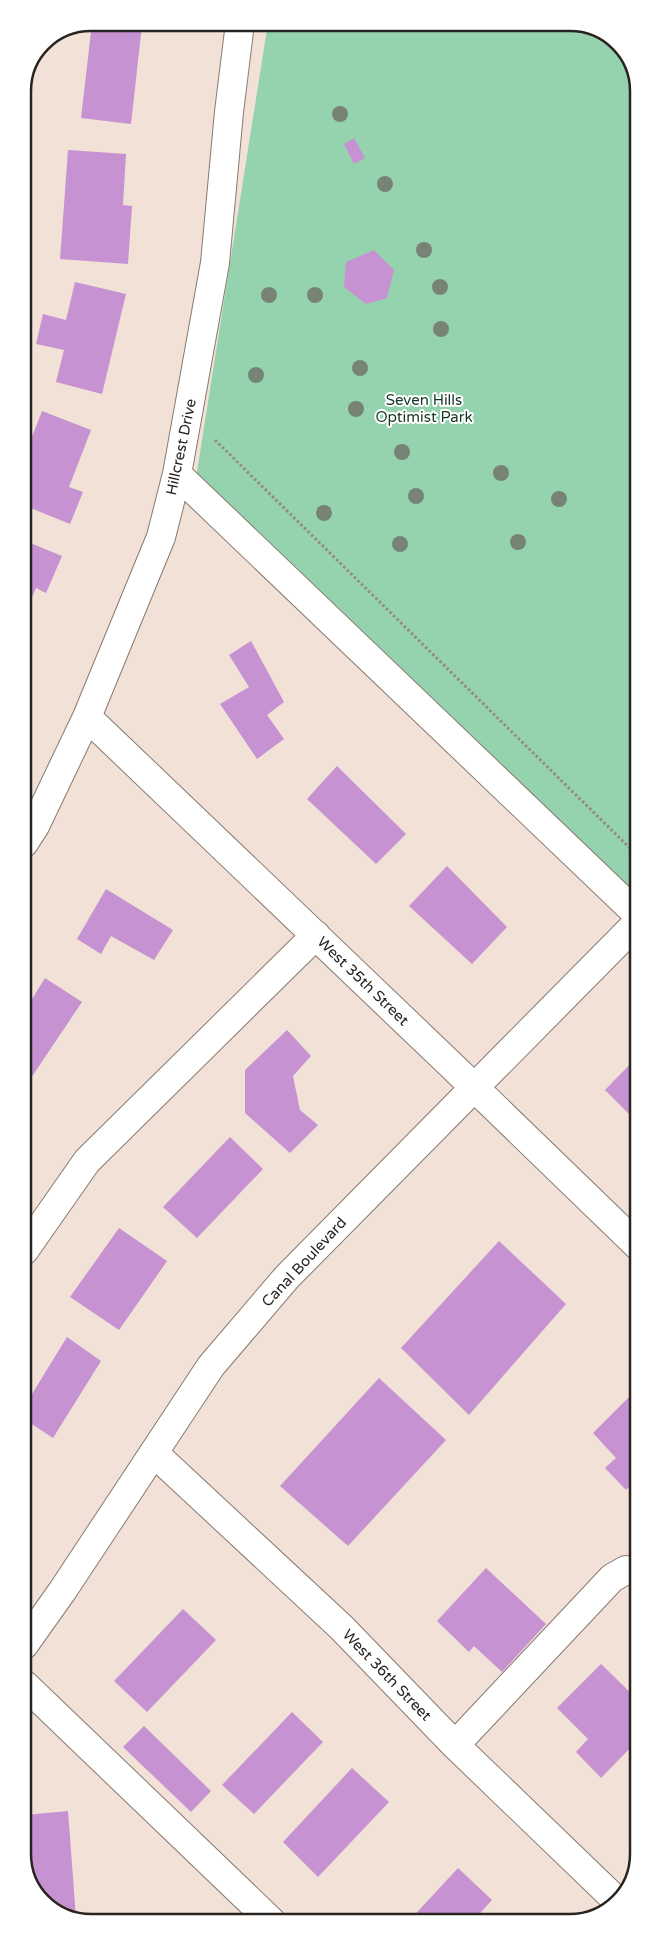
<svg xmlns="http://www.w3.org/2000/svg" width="661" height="1945" viewBox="0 0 661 1945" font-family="'Varela Round',sans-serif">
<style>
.green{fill:#95d3af}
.building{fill:#c692d1}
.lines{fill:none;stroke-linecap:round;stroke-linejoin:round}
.minor-casing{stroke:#887a70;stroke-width:30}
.path{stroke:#948a81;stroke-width:3;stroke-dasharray:2.5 2.5;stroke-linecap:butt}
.minor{stroke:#fff;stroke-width:28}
.tree{fill:#778475}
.labels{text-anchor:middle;stroke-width:4;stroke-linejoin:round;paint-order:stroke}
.park-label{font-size:15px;fill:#143825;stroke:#fff}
.street-label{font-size:15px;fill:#29241f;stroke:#fff}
.rim{fill:none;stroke:#29241f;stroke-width:2.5}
</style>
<rect width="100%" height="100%" fill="#f1e1d6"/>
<!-- green -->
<path class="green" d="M268 23H575L615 39 636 74 637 894 629 903 195 484Z"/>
<!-- building -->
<path class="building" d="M92 23H117L142 25 131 124 81 118Z
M354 138 365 158 354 164 344 144Z
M68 150 126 154 123 205 132 206 128 264 60 259Z
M374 250 394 270 387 298 366 304 344 287 346 262Z
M75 282 126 294 102 394 56 382 64 350 36 344 43 314 66 320Z
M42 411 91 430 69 487 83 492 70 524 23 505V460Z
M23 540 62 556 46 593 36 588 23 617Z
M251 641 284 702 267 715 284 739 257 759 220 704 249 687 229 655Z
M337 766 406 834 376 864 307 799Z
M447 866 507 927 472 964 409 906Z
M106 889 173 930 154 960 111 936 101 954 77 939Z
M45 978 82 1002 31 1078 24 1073V1012Z
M287 1030 311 1056 293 1076 300 1110 318 1125 290 1153 245 1113V1070Z
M637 1057 638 1119 636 1121 605 1090Z
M230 1137 263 1169 197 1238 163 1207Z
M119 1228 167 1261 119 1330 70 1297Z
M499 1241 566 1304 469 1415 401 1348Z
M67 1337 101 1361 53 1438 24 1419V1407Z
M379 1378 446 1440 348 1546 280 1486Z
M638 1388V1478L626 1490 605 1468 616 1458 593 1433Z
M486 1568 546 1624 502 1672 474 1646 469 1652 437 1621Z
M183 1609 216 1640 147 1712 114 1681Z
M601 1664 638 1700V1740L601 1778 576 1752 588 1739 557 1708Z
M292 1712 323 1742 254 1814 222 1785Z
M144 1726 211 1791 191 1812 123 1747Z
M352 1768 389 1802 318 1877 283 1842Z
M68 1811 76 1918 46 1906 25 1871V1815Z
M458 1868 492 1900 473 1921H409Z"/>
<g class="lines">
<defs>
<path id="minor" d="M177 474 637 914
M87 717 451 1065 638 1246
M24 843 35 826 87 717 161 537 177 474 215 263 229 112 240 23
M24 1251 87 1161 316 935
M154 1453 342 1628 455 1745 617 1901
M24 1645 63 1590 211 1366 287 1277 637 923
M25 1685 272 1922
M455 1745 612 1578 626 1570 638 1573"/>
</defs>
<!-- minor casing -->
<use href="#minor" class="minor-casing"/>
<!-- path -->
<path class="path" d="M215 440 637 855"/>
<!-- minor -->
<use href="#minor" class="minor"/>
</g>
<!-- trees -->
<g class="tree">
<circle cx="340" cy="114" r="8"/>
<circle cx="385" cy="184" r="8"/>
<circle cx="424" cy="250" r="8"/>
<circle cx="440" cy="287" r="8"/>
<circle cx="269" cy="295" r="8"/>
<circle cx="315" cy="295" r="8"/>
<circle cx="441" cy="329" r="8"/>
<circle cx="360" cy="368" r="8"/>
<circle cx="256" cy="375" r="8"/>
<circle cx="356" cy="409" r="8"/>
<circle cx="402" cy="452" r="8"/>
<circle cx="501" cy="473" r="8"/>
<circle cx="416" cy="496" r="8"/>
<circle cx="559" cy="499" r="8"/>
<circle cx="324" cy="513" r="8"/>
<circle cx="518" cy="542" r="8"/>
<circle cx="400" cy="544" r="8"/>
</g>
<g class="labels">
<!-- park labels -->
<g class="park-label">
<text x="424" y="405">Seven Hills<tspan x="424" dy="17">Optimist Park</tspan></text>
</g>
<!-- street labels -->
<g class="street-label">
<text transform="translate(181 447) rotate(-78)" y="5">Hillcrest Drive</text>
<text transform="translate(363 981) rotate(44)" y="5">West 35th Street</text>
<text transform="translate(304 1262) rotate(-47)" y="5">Canal Boulevard</text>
<text transform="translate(387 1675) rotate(46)" y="5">West 36th Street</text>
</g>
</g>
<!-- crop -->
<path d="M0 0H661V1945H0ZM91 31H570A60 60 0 0 1 630 91V1854A60 60 0 0 1 570 1914H91A60 60 0 0 1 31 1854V91A60 60 0 0 1 91 31Z" fill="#fff" fill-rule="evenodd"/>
<path class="rim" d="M91 31H570A60 60 0 0 1 630 91V1854A60 60 0 0 1 570 1914H91A60 60 0 0 1 31 1854V91A60 60 0 0 1 91 31Z"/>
</svg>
